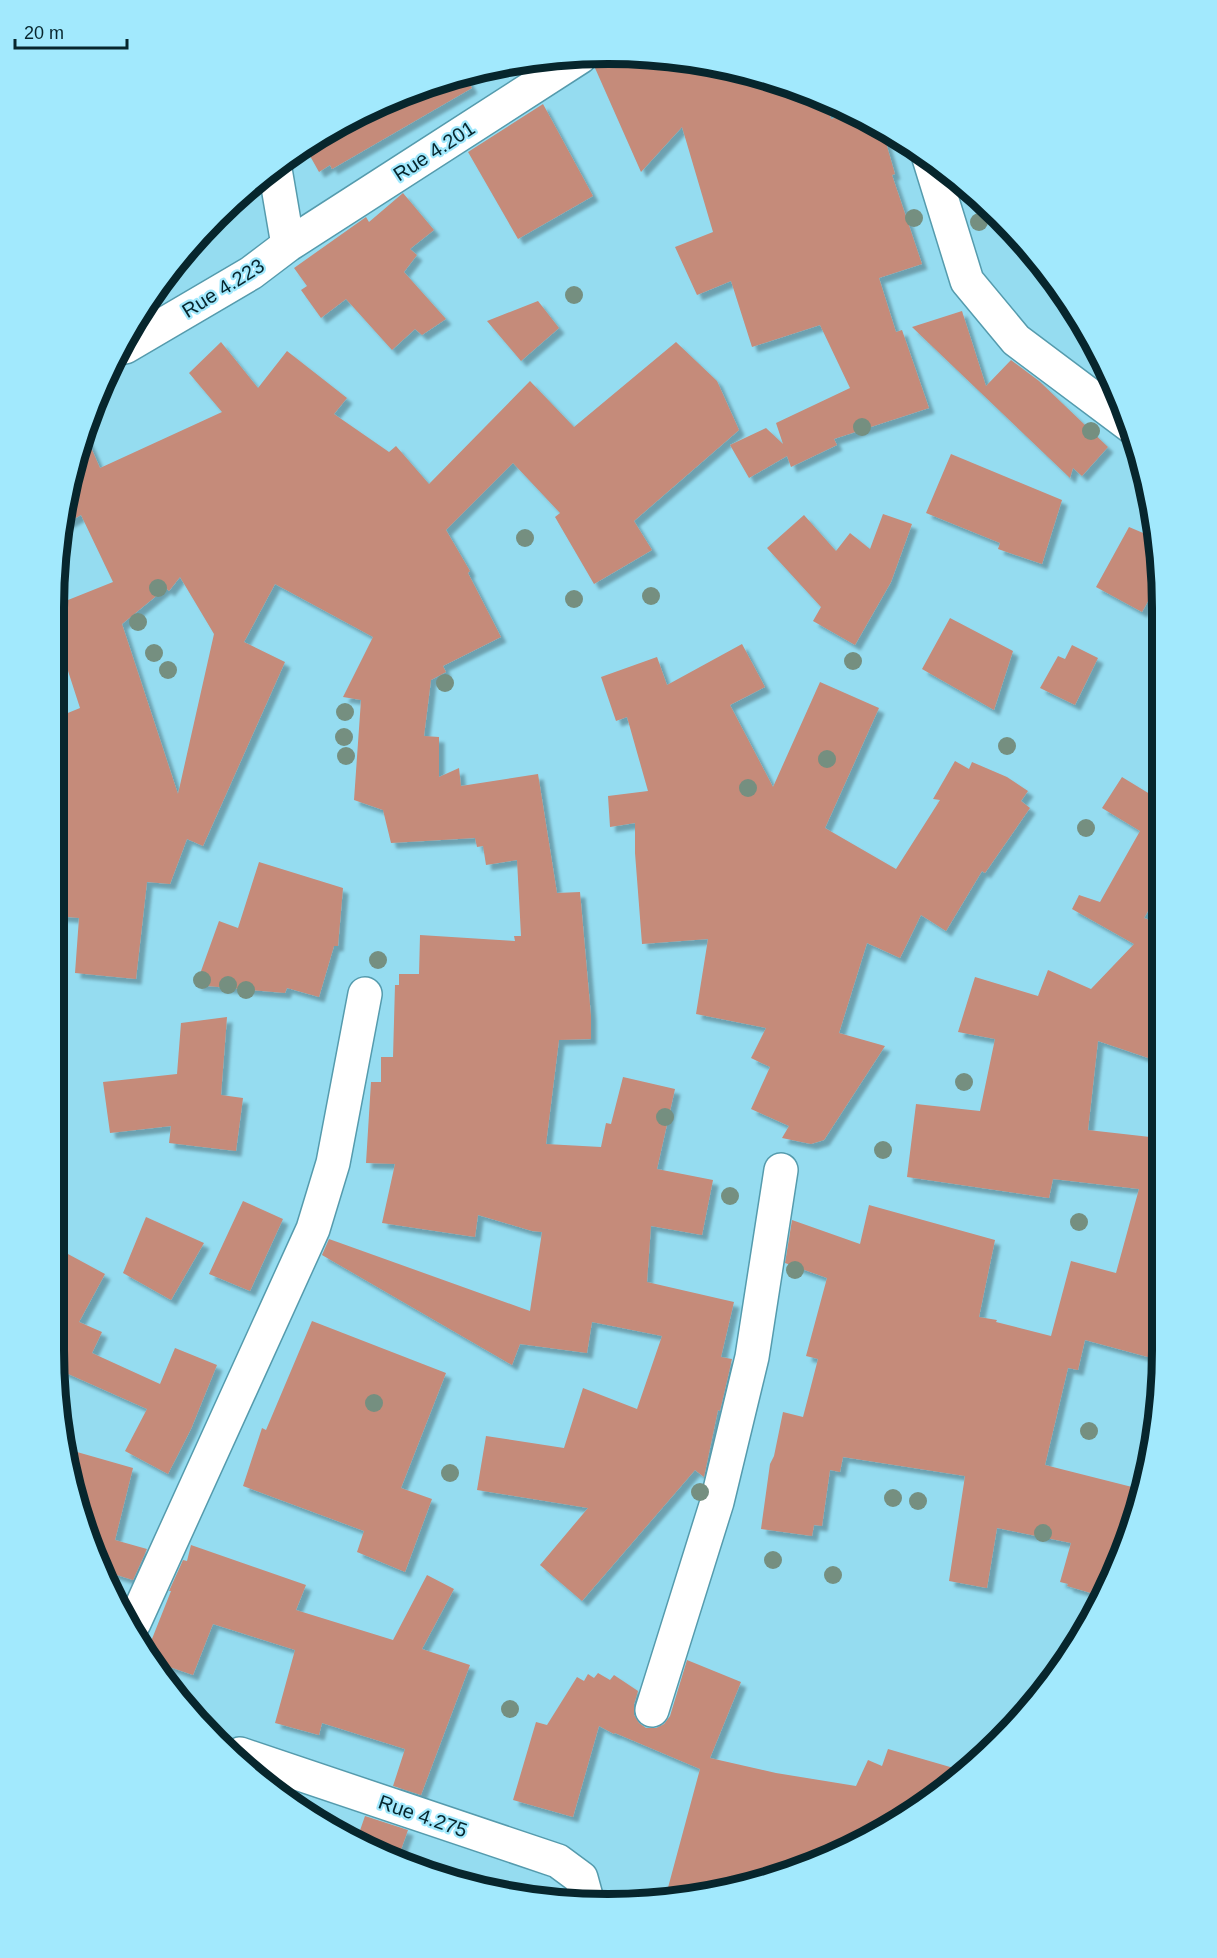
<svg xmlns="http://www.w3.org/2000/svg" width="1217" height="1958" viewBox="0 0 1217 1958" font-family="Arial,sans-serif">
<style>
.building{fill:#c58b7a;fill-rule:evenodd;filter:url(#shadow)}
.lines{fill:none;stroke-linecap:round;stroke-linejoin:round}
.street-casing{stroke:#559bad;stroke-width:36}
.street{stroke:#fff;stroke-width:33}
.tree{fill:#758f80}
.labels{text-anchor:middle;stroke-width:4.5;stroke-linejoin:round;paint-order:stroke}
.street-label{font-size:20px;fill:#07262d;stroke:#a2e9fd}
.rim{fill:none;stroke:#07262d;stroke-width:8}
</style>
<defs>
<filter id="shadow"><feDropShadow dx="5.5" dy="5.5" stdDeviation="1.5" flood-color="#0004"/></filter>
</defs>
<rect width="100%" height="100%" fill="#95dcf0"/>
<!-- building -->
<path class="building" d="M644 55 752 73 826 101 831 119 855 112 882 129 895 174 892 175 922 264 879 278 896 332 902 330 929 408 834 439 837 445 791 467 787 456 749 478 730 445 766 428 783 444 776 423 850 388 820 325 752 347 731 281 697 295 675 247 713 232 682 127 641 172 595 68 599 57Z
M465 75 472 88 332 169 330 165 319 172 305 147 331 128 430 84Z
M543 104 593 196 518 239 468 152Z
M403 193 434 230 410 249 417 255 404 272 446 319 422 335 415 329 392 350 346 299 321 318 301 290 307 286 294 268 366 217 369 222Z
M538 301 559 328 521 361 487 321Z
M962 311 986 386 1011 360 1039 381 1108 447 1082 476 1073 468 1070 478 912 327Z
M221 342 258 388 287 351 347 398 334 414 389 452 396 446 429 484 530 381 574 427 676 342 717 381 739 430 634 521 652 550 594 584 555 517 560 513 513 463 446 530 470 571 468 573 501 637 443 666 446 672 431 680 424 736 439 737V777L459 768 461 786 538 774 557 893 580 892 591 1016V1039L559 1040 546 1144 601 1147 606 1123 611 1124 623 1077 675 1089 657 1169 713 1180 702 1235 651 1226 647 1282 734 1302 721 1357 732 1359 720 1411 718 1410 704 1477 695 1470 582 1601 540 1565 588 1508 477 1490 486 1436 564 1448 583 1388 637 1409 662 1336 592 1322 587 1353 520 1344 512 1365 322 1255 329 1239 530 1311 542 1232 532 1231 478 1215 475 1237 382 1223 395 1164 366 1163 371 1082H381V1057H393L395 985H399V974H419L420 935 515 941 514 936H521L517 860 486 865 483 846 477 847 475 838 391 843 383 810 354 800 361 700 343 697 373 637 275 584 244 642 285 662 203 846 187 839 170 884 147 882 136 979 75 973 79 918 57 916 58 717 80 708 58 640V604L113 582 81 515 62 526 86 436 100 468 222 412 189 373ZM180 577 214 634 178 794 122 624 166 588 169 591Z
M951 454 1062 500 1042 564 998 549 1000 543 926 513Z
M883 514 912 524 891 582 855 645 813 621 821 607 767 548 804 515 836 551 850 533 870 549Z
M1129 527 1155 538 1162 572V576L1142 612 1096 587Z
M950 618 1013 651 994 710 922 669Z
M742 644 765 687 730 705 773 787 820 682 879 708 825 828 896 869 940 800 933 799 955 761 969 769 972 762 1007 777 1028 791 1021 801 1030 808 985 873 982 871 946 931 921 915 900 958 867 943 839 1033 885 1046 824 1140 811 1144 782 1138 789 1126 751 1109 770 1067 751 1058 766 1028 696 1014 708 939 642 944 635 853V823L610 827 608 796 648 791 627 717 616 721 601 677 657 657 667 685Z
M1072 645 1098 658 1075 705 1040 688 1058 656 1065 659Z
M1122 777 1158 799 1161 794 1160 890 1144 918 1155 922 1160 917V1062L1098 1041 1088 1130 1159 1138V1241L1152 1268 1159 1271V1360L1085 1340 1078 1370 1068 1368 1045 1465 1136 1488 1115 1572 1101 1596 1067 1586 1068 1584 1060 1582 1071 1543 997 1528 987 1588 949 1581 965 1476 843 1457 840 1472 830 1470 822 1526 814 1525 812 1536 761 1529 770 1464 774 1456 783 1412 803 1417 818 1359 806 1356 827 1278 785 1263 792 1220 860 1244 869 1205 995 1240 979 1317 997 1320 996 1322 1051 1336 1071 1261 1116 1273 1139 1189 1053 1179 1049 1198 907 1177 916 1104 980 1111 995 1039 958 1032 975 977 1038 996 1048 970 1091 989 1134 944 1072 909 1079 895 1100 902 1140 831 1102 808Z
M259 862 343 888 338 946H334L319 997 287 988 285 993 196 985 219 921 238 928Z
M227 1017 221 1095 243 1098 236 1151 169 1143 171 1126 110 1133 103 1082 177 1074 181 1023Z
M243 1201 283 1219 250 1291 209 1274Z
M146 1217 204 1243 171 1300 123 1273Z
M55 1247 105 1274 79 1322 102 1332 92 1353 160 1384 175 1348 217 1365 191 1429 168 1474 125 1451 147 1409 57 1369 54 1350Z
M312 1321 446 1373 401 1488 432 1499 405 1572 357 1552 364 1531 243 1486 262 1428 266 1430Z
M70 1450 133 1468 115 1540 147 1549 133 1580 107 1572 83 1527Z
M191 1545 306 1585 296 1610 393 1640 427 1575 454 1589 422 1649 470 1665 421 1795 393 1786 405 1749 322 1723 319 1735 275 1723 295 1650 213 1624 193 1675 155 1662 148 1649 171 1591H169L183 1560 187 1561Z
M687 1660 741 1682 710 1758 776 1773 856 1786 868 1760 882 1766 888 1749 964 1771 946 1790 786 1875 666 1895 700 1769 615 1733 614 1734 599 1726 573 1817 513 1800 536 1722 547 1725 577 1677 584 1681 588 1674 594 1678 598 1673 610 1680 614 1675 638 1691 634 1704V1715L639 1723 646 1728H656L664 1724 670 1716Z
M365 1816 408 1830 398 1858 357 1839Z"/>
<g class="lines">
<defs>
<path id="street" d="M929 158 967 281 1016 340 1132 427
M275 169 288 245
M125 347 251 273 288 245 580 57
M134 1623 313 1229 333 1163 365 994
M652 1710 717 1502 752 1357 781 1170
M240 1754 558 1861 581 1878 587 1900"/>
</defs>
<!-- street casing -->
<use href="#street" class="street-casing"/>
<!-- street -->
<use href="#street" class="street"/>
</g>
<!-- trees -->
<g class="tree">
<circle cx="914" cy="218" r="9"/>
<circle cx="979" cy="222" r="9"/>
<circle cx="574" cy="295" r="9"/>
<circle cx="862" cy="427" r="9"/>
<circle cx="1091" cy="431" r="9"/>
<circle cx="525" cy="538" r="9"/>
<circle cx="158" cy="588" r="9"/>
<circle cx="651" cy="596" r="9"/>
<circle cx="574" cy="599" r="9"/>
<circle cx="138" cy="622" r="9"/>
<circle cx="154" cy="653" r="9"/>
<circle cx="853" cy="661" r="9"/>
<circle cx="168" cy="670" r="9"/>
<circle cx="445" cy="683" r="9"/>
<circle cx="345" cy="712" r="9"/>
<circle cx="344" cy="737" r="9"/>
<circle cx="1007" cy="746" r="9"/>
<circle cx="346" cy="756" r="9"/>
<circle cx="827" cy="759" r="9"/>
<circle cx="748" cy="788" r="9"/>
<circle cx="1086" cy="828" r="9"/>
<circle cx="378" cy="960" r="9"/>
<circle cx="202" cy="980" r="9"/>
<circle cx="228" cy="985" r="9"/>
<circle cx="246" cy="990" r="9"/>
<circle cx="964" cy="1082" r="9"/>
<circle cx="665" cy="1117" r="9"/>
<circle cx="883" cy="1150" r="9"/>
<circle cx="730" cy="1196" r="9"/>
<circle cx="1079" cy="1222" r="9"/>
<circle cx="795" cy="1270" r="9"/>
<circle cx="374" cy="1403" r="9"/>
<circle cx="1089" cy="1431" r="9"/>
<circle cx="450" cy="1473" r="9"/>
<circle cx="700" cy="1492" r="9"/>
<circle cx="893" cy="1498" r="9"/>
<circle cx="918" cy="1501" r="9"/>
<circle cx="1043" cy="1533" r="9"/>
<circle cx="773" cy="1560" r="9"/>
<circle cx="833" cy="1575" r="9"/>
<circle cx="510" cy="1709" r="9"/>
</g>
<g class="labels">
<!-- street labels -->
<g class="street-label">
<text transform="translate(434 151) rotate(-33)" y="7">Rue 4.201</text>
<text transform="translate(223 288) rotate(-32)" y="7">Rue 4.223</text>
<text transform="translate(423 1816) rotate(19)" y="7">Rue 4.275</text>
</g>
</g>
<!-- crop -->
<path d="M0 0H1217V1958H0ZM608 64H608A544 544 0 0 1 1152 608V1350A544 544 0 0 1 608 1894H608A544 544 0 0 1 64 1350V608A544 544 0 0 1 608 64Z" fill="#a2e9fd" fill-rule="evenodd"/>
<path class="rim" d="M608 64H608A544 544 0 0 1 1152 608V1350A544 544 0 0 1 608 1894H608A544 544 0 0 1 64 1350V608A544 544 0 0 1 608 64Z"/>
<!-- scale -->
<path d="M15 39v9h112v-9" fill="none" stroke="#07262d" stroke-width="3"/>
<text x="24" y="39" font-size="18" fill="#07262d" stroke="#a2e9fd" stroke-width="4.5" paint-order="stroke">20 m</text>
</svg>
